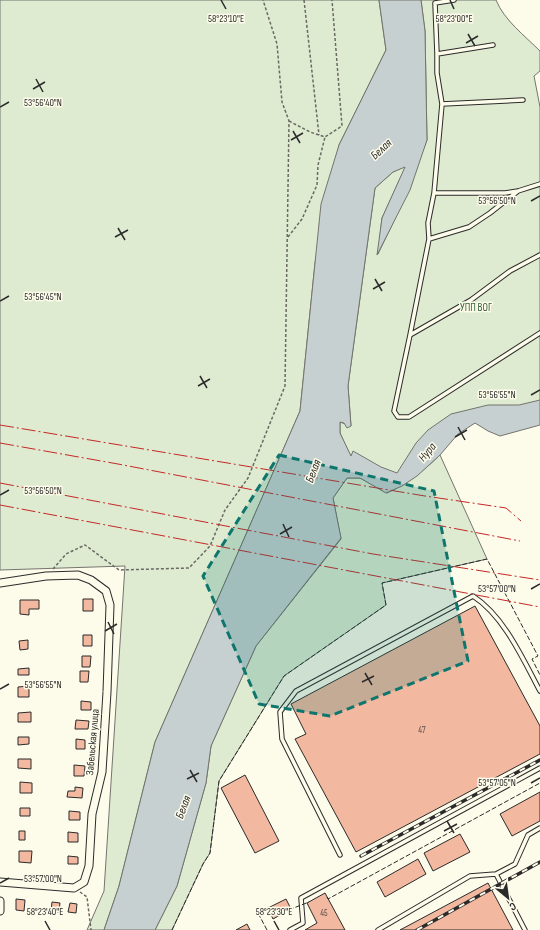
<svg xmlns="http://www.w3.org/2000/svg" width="540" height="930" viewBox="0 0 540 930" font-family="'Sofia Sans Condensed',sans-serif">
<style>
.green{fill:#deebd1;stroke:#74746e}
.water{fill:#c7d0d0;stroke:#74746e}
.building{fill:#f2b8a0;stroke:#2b2b2b}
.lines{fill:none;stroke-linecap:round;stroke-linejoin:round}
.service-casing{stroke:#2b2b2b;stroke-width:5.5}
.minor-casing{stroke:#2b2b2b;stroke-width:9}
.path{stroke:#6a6964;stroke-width:1.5;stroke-dasharray:3 2;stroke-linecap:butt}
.service{stroke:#fdfbea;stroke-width:3.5}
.minor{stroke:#fdfbea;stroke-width:7}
.rail-casing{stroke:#2b2b2b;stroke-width:3.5}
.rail{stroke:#fdfbea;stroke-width:2;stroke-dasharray:6;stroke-linecap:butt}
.fence{stroke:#2b2b2b;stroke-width:1;stroke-dasharray:5 2;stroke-linecap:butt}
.power{stroke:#c62828;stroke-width:1;stroke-dasharray:14 3 2 3;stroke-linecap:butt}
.marked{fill:#0f766e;fill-opacity:0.2;stroke:#0f766e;stroke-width:3;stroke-dasharray:8 5;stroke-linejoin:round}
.ticks{fill:none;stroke:#2b2b2b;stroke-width:1.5}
.labels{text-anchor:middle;stroke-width:3;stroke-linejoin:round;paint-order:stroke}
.number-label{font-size:9px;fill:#5d4e48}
.park-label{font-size:11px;fill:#34623c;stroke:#fdfbea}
.street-label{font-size:11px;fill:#2b2b2b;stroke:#fdfbea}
.water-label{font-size:12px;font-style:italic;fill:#2b2b2b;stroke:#fdfbea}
.ticks-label{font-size:10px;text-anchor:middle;fill:#2b2b2b;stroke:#fdfbea;stroke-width:3;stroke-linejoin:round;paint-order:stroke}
</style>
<rect width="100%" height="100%" fill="#fdfbea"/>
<!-- green -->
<path class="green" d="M0 0H379L386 50 339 145 315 263 300 411 155 742 119 886 104 930H87L104 891 125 566 0 570Z
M421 0H496C504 20 525 36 540 51V71L534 76 540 107V408L476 409 399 476 351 457 340 433V422L351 426 348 386 375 188 393 172 406 166 382 218 378 254 392 225 427 140 425 31Z
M440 455 487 559 382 583 386 605 284 676 219 781 210 853 203 864 172 930H155L177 886 206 783 211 746 256 646 341 539 333 498 347 478H360L387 493C409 483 422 472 440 455Z"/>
<!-- water -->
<path class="water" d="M379 0H421L425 31 427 140 410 190 377 255 382 218 405 167 393 172 375 188 348 386 351 426 347 428 344 423 340 422V433L351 456 353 451 381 467 397 473 416 443 428 430 451 414 488 405H519L540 400V425L500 436 488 431 475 423 458 434 440 455 417 476 402 486 386 493 360 478H347L333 498 341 538 256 646 211 746 206 783 177 886 155 930H104L119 886 155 742 300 411 321 204 339 145 386 50Z"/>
<!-- building -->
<path class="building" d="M83 599H93V611H83Z
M20 600H39V609H29V615L20 614Z
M475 606 540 726V754L356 852 295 739 306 734 291 704Z
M83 635H92V646H83Z
M28 640V649L20 650 19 641Z
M82 656H91L90 667H82Z
M29 668V675H18V669Z
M80 671H89L88 682H80Z
M29 686V697H18V687Z
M81 701 91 702V710H81Z
M31 712V722H18V713Z
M76 720 89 721 88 729H75Z
M18 737H29V744L18 745Z
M76 739 85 740V749H76Z
M18 759H31V769L18 768Z
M74 765 85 766 84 776H74Z
M245 775 279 841 255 853 221 788Z
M20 782 32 783V793H20Z
M75 787 83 788 82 798 67 797 68 791H75Z
M540 792V821L512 836 500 814Z
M20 808H30V816H20Z
M69 811 80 812V820H69Z
M19 831H25V840H19Z
M68 832 78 833V842H68Z
M460 834 470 852 433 871 424 853Z
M19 851H32L31 863 19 862Z
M68 856 78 857V864H68Z
M418 859 426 874 385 897 377 882Z
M488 883 513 930H400Z
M325 893 345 930H305L317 923 307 903Z
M16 899 25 900 24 911 16 910Z
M286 899 291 909 273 919 268 908Z
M52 902 60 903 59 912 51 911Z
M70 903 77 904 76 913 68 912Z
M247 924 250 930H236Z"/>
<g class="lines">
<defs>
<path id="service" d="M437 54 435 3 454 0
M442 104 437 73V54L493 45
M434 193 442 104 523 100
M429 239 469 227 490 213 518 191
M540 255 510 271 471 300 410 335 394 411 398 417H409L540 333
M410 335 429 239 428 223 434 193H505L518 191 540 184
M340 855 282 739 280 712 296 691 473 596C504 616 523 659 540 691
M496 874 515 864 528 835 540 828
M290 930 303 923 301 898 540 768
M378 930 470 876 496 874 525 930"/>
<path id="minor" d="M0 583 46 576 78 575 91 580 106 591 110 605 107 692 102 772 92 814 89 866 84 882 74 888 0 882
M0 901V911"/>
</defs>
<!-- service casing -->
<use href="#service" class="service-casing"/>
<!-- minor casing -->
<use href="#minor" class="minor-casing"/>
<!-- path -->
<path class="path" d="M304 0 319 135
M289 121 310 132 325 137 342 126 332 0
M288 237 302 219 317 185 318 165 325 137
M53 569 66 554 85 545 119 570 189 568 210 546 225 510 248 478 285 386 289 121 282 102 277 44 263 0
M80 892 87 897 91 930"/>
<!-- service -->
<use href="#service" class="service"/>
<!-- minor -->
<use href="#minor" class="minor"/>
<defs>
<path id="rail" d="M361 856 540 760
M417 930 540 862"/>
</defs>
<!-- rail casing -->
<use href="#rail" class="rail-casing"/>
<!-- rail -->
<use href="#rail" class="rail"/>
<!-- fence -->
<path class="fence" d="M327 897 328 899 540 783
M290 907 291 909 309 902
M172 930 203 864 210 853 219 781 284 676 386 605 382 583 487 559 538 656 532 659 540 675
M267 930 258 913 269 907"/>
<!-- power -->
<path class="power" d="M0 425 425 496 506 508 521 521
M0 443 118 464 520 541
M0 483 373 554 540 580
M0 505 540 607"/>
</g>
<!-- marked area -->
<path class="marked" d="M279 455 434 491 468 661 330 716 259 704 203 576Z"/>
<!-- ticks -->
<path class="ticks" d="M221 0 226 9M450 0 454 9M468 34 475 46M466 43 478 36M36 79 43 92M33 89 45 82M0 107 9 102M293 131 300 143M291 140 303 133M531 201 540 196M118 228 125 240M115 237 128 230M375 279 382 291M373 289 385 282M0 301 9 296M200 376 207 388M198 386 210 379M531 395 540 390M458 427 465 440M455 437 467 430M0 495 9 490M283 524 289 537M280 534 292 527M531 589 540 584M108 622 114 634M105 631 117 624M365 673 372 685M362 682 374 676M0 689 9 684M190 770 197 782M187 779 199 773M531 783 540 778M447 821 454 833M444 831 457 824M0 883 9 878M45 921 50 930M274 921 279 930"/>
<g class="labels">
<!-- number labels -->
<g class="number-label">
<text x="422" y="733">47</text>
<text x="324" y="916">45</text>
</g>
<!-- park labels -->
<g class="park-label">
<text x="476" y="311">УПП ВОГ</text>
</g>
<!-- street labels -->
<g class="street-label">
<text transform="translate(92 742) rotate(-85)" y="4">Забельская улица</text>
</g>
<!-- water labels -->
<g class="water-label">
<text transform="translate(381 149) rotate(-43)" y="4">Белая</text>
<text transform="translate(427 452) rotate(-50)" y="4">Нура</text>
<text transform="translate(313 471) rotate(-69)" y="4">Белая</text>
<text transform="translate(183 807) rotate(-69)" y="4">Белая</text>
</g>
</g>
<g class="ticks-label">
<text x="226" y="22">58°23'10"E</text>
<text x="454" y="22">58°23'00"E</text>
<text x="43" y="106">53°56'40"N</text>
<text x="497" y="204">53°56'50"N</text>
<text x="43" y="300">53°56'45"N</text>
<text x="497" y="398">53°56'55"N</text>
<text x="43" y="494">53°56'50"N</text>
<text x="497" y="592">53°57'00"N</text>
<text x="43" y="688">53°56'55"N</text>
<text x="497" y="786">53°57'05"N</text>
<text x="43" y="882">53°57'00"N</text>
<text x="45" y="915">58°23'40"E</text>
<text x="274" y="915">58°23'30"E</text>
</g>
<!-- north arrow -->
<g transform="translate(508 898) rotate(151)" stroke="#fdfbea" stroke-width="3" paint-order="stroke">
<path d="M0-3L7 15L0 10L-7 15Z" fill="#2b2b2b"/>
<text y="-6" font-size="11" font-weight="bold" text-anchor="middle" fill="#2b2b2b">С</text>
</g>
</svg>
